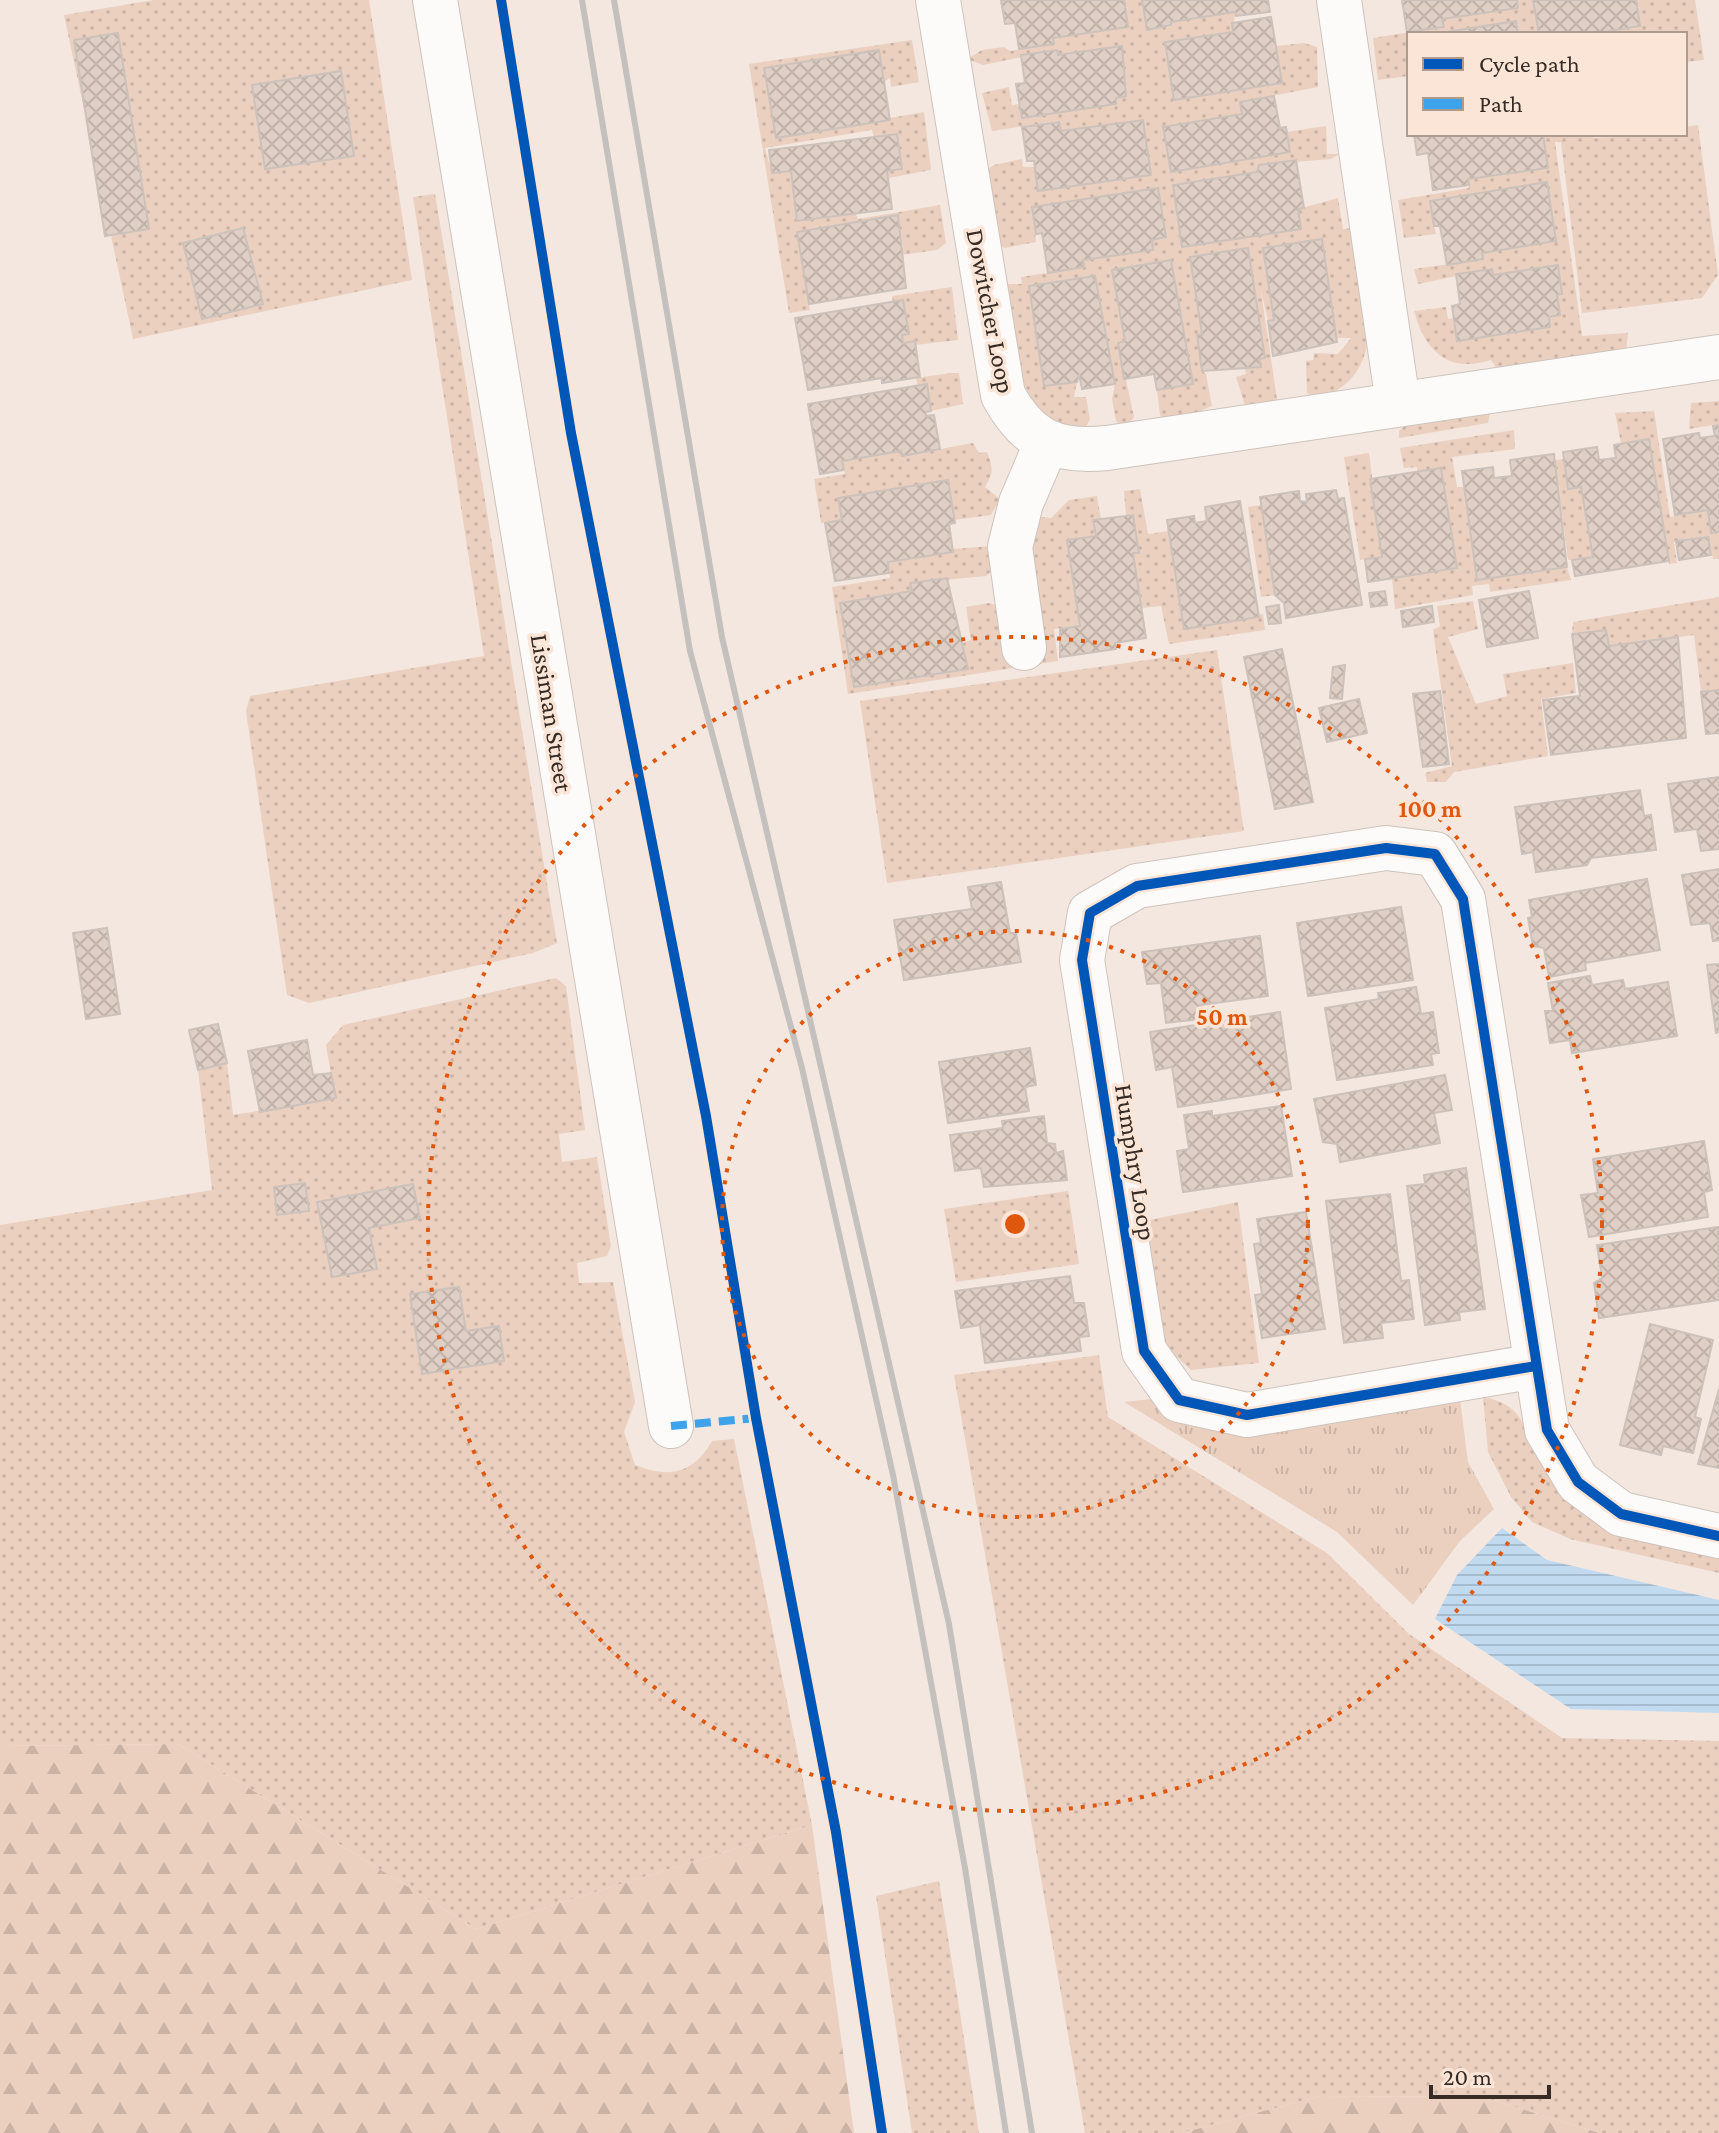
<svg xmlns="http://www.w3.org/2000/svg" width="1719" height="2133" viewBox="0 0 1719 2133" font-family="'Crimson Pro',serif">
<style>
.grass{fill:url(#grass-dots)}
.forest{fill:url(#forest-firs)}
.park{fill:url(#park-tufts)}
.water{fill:url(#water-rules)}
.building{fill:url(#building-cross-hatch);stroke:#ccc2bb;stroke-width:2}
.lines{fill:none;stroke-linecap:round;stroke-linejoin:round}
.street-casing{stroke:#cdc3bc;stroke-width:46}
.street{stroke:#fdfbfa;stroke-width:44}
.rail{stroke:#c3c0be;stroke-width:6}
.quiet{stroke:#3fa3eb;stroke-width:8;stroke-dasharray:16 8;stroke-linecap:butt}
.cycleway-casing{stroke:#fbe5d7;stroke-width:15}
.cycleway{stroke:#0057b8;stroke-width:10}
.ring{fill:none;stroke:#df570d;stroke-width:4;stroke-dasharray:4 8}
.labels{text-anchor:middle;stroke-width:7;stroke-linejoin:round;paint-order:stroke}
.street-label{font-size:26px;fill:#362b25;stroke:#fbe5d7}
.centre{fill:#df570d;stroke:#fbe5d7;stroke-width:4}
.ring-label{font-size:24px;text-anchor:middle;font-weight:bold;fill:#df570d;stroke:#fbe5d7;stroke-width:7;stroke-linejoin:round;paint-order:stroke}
</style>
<defs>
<pattern id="grass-dots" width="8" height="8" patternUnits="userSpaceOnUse" patternTransform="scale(2)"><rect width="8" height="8" fill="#ebd0c0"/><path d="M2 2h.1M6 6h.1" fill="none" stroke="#cab3a5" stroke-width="1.8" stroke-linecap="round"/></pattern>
<pattern id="forest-firs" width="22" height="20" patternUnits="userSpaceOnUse" patternTransform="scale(2)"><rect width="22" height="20" fill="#ebd0c0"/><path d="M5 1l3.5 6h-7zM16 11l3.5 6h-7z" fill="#cab3a5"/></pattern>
<pattern id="park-tufts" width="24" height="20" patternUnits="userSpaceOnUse" patternTransform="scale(2)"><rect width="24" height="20" fill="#ebd0c0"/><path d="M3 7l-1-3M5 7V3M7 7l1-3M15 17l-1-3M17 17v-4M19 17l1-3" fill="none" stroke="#cab3a5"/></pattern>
<pattern id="water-rules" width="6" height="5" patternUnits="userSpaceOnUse" patternTransform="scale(2)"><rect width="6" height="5" fill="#c2daf0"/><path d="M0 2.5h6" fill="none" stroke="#a7bbce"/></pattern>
<pattern id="building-cross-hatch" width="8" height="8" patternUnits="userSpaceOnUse" patternTransform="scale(2)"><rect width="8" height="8" fill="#dfcfc5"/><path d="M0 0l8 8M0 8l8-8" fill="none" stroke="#c0b2a9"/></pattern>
</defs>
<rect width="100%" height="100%" fill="#f3e7df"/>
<!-- grass -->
<path class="grass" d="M154 0H369L412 280 133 339 64 15Z
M1124 0H1142L1148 29 1171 26V22L1235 12 1233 32 1165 42 1174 100 1282 83 1276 46 1304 43 1317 47 1318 87 1241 102 1242 114 1163 128 1171 172 1289 152 1286 132 1326 126 1327 154H1339L1331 159 1259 165 1257 172 1173 185 1183 247 1301 229 1298 209 1338 198 1343 229 1352 228C1362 295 1398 374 1313 401V395L1307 393 1306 361 1313 360 1314 353 1338 354 1351 338H1337L1322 240 1263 248 1274 320 1268 321 1261 291 1278 406 1247 412 1236 377 1246 374 1245 369 1260 367 1247 248 1190 257 1202 334V371L1206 374 1212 406 1202 410 1201 418 1166 423 1160 415 1157 390 1192 384 1112 270 1125 341 1118 343 1134 417 1126 429 1116 421 1112 399 1115 384 1095 277 1029 286 1044 386 1077 382 1074 397H1086L1090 419 1086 427C1019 444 1011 328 1002 284H1022L1021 277 1084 267 1083 260 1153 250 1152 240 1166 237 1157 188 1032 207 1036 242 1005 248 995 243 983 172 994 165 1022 159 1023 167H1035L1038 191 1150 175 1143 120 1061 131 1058 121 992 131 982 93 1009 87 1012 105 1019 104 1022 118 1116 104V98L1126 96 1122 46 1058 55 1056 50 983 65 967 59 982 50 1004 47 1010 51 1054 44 1053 38 1128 27Z
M1517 0H1533L1539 34H1518L1515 21 1434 34H1409V76L1378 80 1373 38 1443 27 1442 19 1518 8Z
M1636 0H1695L1704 60 1685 62V34H1591Z
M912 40 919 82 891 87 890 78 885 81 879 50 765 68 776 138 924 112 931 170 888 178 887 171 902 169 897 135 874 137 872 130 765 148 772 173 791 171 798 221 856 213 858 219 940 205 946 243 937 250 901 255 899 248 903 247 898 216 797 232 810 310 789 313 749 64Z
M1698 125 1718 275 1702 298 1582 313 1561 142H1555L1582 336 1628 333 1626 352 1499 372 1491 360C1448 374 1425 351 1414 311L1446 307 1448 319 1454 318 1458 341 1550 327 1549 317 1560 315 1557 295 1562 294 1558 265 1493 275 1491 269 1418 284 1414 269 1483 259 1482 253 1556 241 1547 182 1430 201 1436 234 1404 238 1398 200 1469 188 1468 179 1548 168 1543 134H1610L1591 138 1685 134V127Z
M435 194C477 444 515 693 557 943L533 953 309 1003 287 995 246 711 250 696 484 656 413 197Z
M952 287 958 340 915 345 914 341 903 343 902 335 909 333 903 300 893 302 892 296Z
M951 373H959L963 404 931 411 927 385 918 386 916 378Z
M1719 401V424L1689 429 1691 403Z
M1654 411 1670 517 1708 510 1711 533 1719 532V559H1713L1708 537 1674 542 1677 563 1669 564 1649 439 1621 443 1615 413Z
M1490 414 1488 423 1399 438V431L1406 425Z
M1514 430 1515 449 1452 457 1457 487H1464L1477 580 1567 567 1571 580 1490 592 1489 584 1472 586 1473 595 1395 609 1392 578 1457 567 1441 469 1417 472V467L1404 468 1400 448Z
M973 443 979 453 987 452C993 467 994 473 985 487L1000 499 991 515 954 520 947 481 838 498 842 520 821 523 814 479 845 474 842 461 901 451 903 456Z
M1369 453 1382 557 1360 560 1344 457Z
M1564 459 1568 489 1581 487 1593 557 1568 560 1555 460Z
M1140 489 1148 534 1169 531 1184 628 1263 614 1265 630 1169 644 1161 606 1142 608 1133 553 1138 552 1133 515 1126 516 1124 491Z
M1097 496 1101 519 1093 521 1096 536 1080 626 1054 629 1058 661 848 694 832 587 890 578 888 562 953 552V549L992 546 994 569 986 576 911 583 912 591 840 603 855 687 968 669 963 643 971 640 966 607 989 603 1000 606 1035 516 1051 518 1069 500Z
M1261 505 1275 595 1261 597 1248 507Z
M1719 597V690L1701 692 1694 635 1609 646 1606 630 1572 634 1573 622Z
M1473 601 1478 629 1448 637 1476 704 1507 696 1503 674 1573 663 1576 693 1541 699 1548 756 1454 772 1446 782H1427L1425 773 1452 766 1433 630 1440 626 1437 606Z
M1217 650 1244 831 887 883 860 701Z
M556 978 566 986 585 1130 559 1134 562 1162 597 1157 611 1246 607 1256 577 1263 579 1283 613 1282 635 1402 624 1432 635 1465C668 1478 693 1475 712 1441L734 1439 812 1825 476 1929 178 1744 0 1746V1225L212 1190 198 1070 227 1063 233 1115 335 1098 326 1045 343 1025Z
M1068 1191 1079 1264 956 1282 944 1209Z
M1238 1202 1259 1363 1191 1370 1164 1345 1145 1221Z
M1099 1355 1108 1417 1327 1553 1409 1634 1562 1738 1719 1741V2133H1599L1483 2097 1320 2096 1182 2133H1085L954 1375Z
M1483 1397C1511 1402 1523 1415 1530 1442L1719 1545V1573L1570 1539 1532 1522 1511 1497 1488 1452Z
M939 1881 979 2133H912L876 1896Z"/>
<!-- forest -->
<path class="forest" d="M178 1744 476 1929 812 1825 854 2133H0V1746Z
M1320 2096 1483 2097 1599 2133H1182Z"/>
<!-- park -->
<path class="park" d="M1151 1399 1269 1429 1460 1399 1468 1462 1494 1509 1460 1541 1413 1605 1337 1532 1124 1402Z"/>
<!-- water -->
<path class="water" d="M1502 1528 1547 1560 1719 1600V1713L1571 1709 1435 1619 1457 1575Z"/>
<!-- building -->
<path class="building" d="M1001 0H1124L1128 27 1053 38 1054 44 1019 49 1015 23 1005 24Z
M1142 0H1268L1270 12 1236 16 1235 12 1171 22V25L1147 30Z
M1402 0H1517L1518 8 1442 19 1444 27 1407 32Z
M1533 0H1636L1640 26 1591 34H1539Z
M1271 17 1282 83 1174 100 1165 42 1233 32 1232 23Z
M1516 21 1518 34H1434Z
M118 33 149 229 105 236 74 40Z
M1122 46 1126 96 1116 98V104L1022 118 1016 84 1025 83 1021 55 1057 50 1058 55Z
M879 50 890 120 776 138 764 68Z
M341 71 354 156 265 169 252 85Z
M1274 96 1280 128 1286 127 1290 152 1171 172 1163 127 1242 114 1240 102Z
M1143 120 1151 175 1038 191 1034 161H1027L1022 127 1059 122 1061 131Z
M897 134 902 169 887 171 892 209 797 221 791 171 772 173 769 150Z
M1414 134H1543L1548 168 1468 179 1469 185 1433 190 1428 153 1417 155Z
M1296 160 1304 208 1298 209 1301 229 1182 247 1173 185 1257 172 1259 165Z
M1547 182 1556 241 1482 253 1483 259 1447 265 1440 226H1434L1430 201Z
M1158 188 1166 237 1152 240 1153 250 1083 260 1084 267 1048 273 1042 233 1036 234 1032 207Z
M898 215 906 288 809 304 797 232Z
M243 228 263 304 202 319 183 243Z
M1322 239 1337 342 1273 356 1268 321 1274 320 1263 248Z
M1248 248 1265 358 1259 359 1261 367 1202 371 1197 335 1202 334 1190 257Z
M1171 260 1193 384 1157 390 1154 374 1124 379 1118 343 1125 341 1112 270Z
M1558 265 1562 294 1557 295 1560 315 1549 317 1550 327 1457 341 1452 306 1460 304 1456 274 1492 269 1493 275Z
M1095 276 1115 384 1082 389 1079 374 1077 382 1044 386 1029 286Z
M903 300 909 334 902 335 903 343 915 341 920 377 882 383V378L808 390 795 318Z
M927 384 931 411 926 412V416L934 415 940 449 902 456 901 451 842 461 844 470 820 474 808 404Z
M1719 425V532L1711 533 1708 510 1675 515 1663 439 1699 433 1700 438 1715 436 1713 426Z
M1649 439 1669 561 1575 576 1572 560 1593 557 1581 487 1568 489 1563 452 1597 447 1599 460 1616 458 1614 445Z
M1554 454 1567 567 1477 580 1462 471 1493 467 1494 478 1512 476 1510 460Z
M1441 468 1457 568 1368 582 1365 559 1382 557 1370 479Z
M948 480 955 523 949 524 953 552 888 562 889 573 835 581 825 523 842 520 838 498Z
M1336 490 1338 499 1344 498 1362 605 1286 618 1284 603 1275 595 1260 497 1299 491 1300 501 1307 502 1306 494Z
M1240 501 1259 617 1184 629 1167 520 1194 516 1195 523 1207 521 1205 507Z
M1133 515 1139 553H1133L1146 638 1115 643 1116 649 1060 657V629L1080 626 1067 540 1096 536 1093 520Z
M1708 537 1711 555 1679 560 1676 541Z
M947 578 968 669 854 687 840 603 912 591 910 583Z
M1385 591 1387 605 1371 607 1369 593Z
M1529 591 1538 638 1487 647 1479 600Z
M1279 605 1281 623 1269 624 1266 607Z
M1432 606 1434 622 1403 627 1401 611Z
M1606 630 1609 646 1678 637 1686 738 1551 755 1543 700 1580 696 1572 634Z
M1282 649 1313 802 1275 809 1244 657Z
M1345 665 1342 699 1330 698 1333 667Z
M1719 690V733L1706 734 1701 692Z
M1440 691 1449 764 1423 767 1413 694Z
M1359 699 1367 733 1327 742 1319 708Z
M1719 777V849L1701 851 1697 829 1675 832 1668 784Z
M1640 790 1644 816 1651 815 1656 850 1591 858 1587 865 1536 872 1533 852 1522 854 1515 807Z
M1719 869V940L1713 941 1710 923 1691 925 1682 875Z
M1647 879 1660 950 1585 963 1586 970 1549 977 1544 948 1533 946 1528 918 1532 917 1529 900Z
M1001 882 1010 933H1016L1021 962 904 980 894 920 972 909 968 887Z
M1401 907 1413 980 1308 996 1297 923Z
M107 928 120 1014 86 1019 73 933Z
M1260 936 1268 996 1200 1005 1203 1013 1200 1019 1166 1023 1161 983 1147 984 1142 952Z
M1719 964V1032L1716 1033 1707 965Z
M1590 976 1592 985 1623 980 1625 989 1668 982 1677 1036 1572 1053 1570 1040 1550 1043 1545 1011H1553L1548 983Z
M1416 987 1421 1014 1433 1012 1439 1053 1431 1054 1433 1065 1337 1080 1325 1008 1379 999 1378 993Z
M1280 1012 1291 1089 1178 1107 1172 1067 1156 1070 1150 1032Z
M218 1024 227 1063 198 1070 189 1030Z
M307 1040 313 1075 331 1073 336 1098 260 1112 248 1051Z
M1030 1048 1036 1085 1025 1087 1029 1111 948 1123 939 1062Z
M1445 1075 1452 1110 1434 1113 1440 1143 1340 1162 1337 1144 1323 1142 1314 1099Z
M1281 1106 1292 1176 1183 1192 1177 1151 1189 1149 1184 1115 1212 1111V1116Z
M1044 1116 1047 1143 1055 1144 1056 1153 1063 1151 1067 1180 984 1187 981 1168 955 1171 950 1135 1003 1128 1002 1121Z
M1704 1141 1712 1190 1704 1192 1708 1217 1589 1237 1581 1195 1598 1193 1593 1159Z
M1466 1168 1485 1309 1459 1312 1460 1320 1425 1325 1407 1186 1425 1184 1424 1175Z
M305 1183 309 1211 277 1215 274 1187Z
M413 1184 420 1218 369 1228 377 1269 332 1277 317 1202Z
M1390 1194 1401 1281 1409 1280 1414 1319 1381 1323 1383 1338 1344 1343 1326 1201Z
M1306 1212 1325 1329 1262 1338 1255 1295 1262 1294 1254 1244 1261 1243 1257 1219Z
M1718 1227 1719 1300 1599 1318 1594 1283 1602 1278 1597 1245Z
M1070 1276 1074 1303H1084L1089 1336 1079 1337 1081 1351 985 1363 980 1325 961 1328 955 1291Z
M459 1287 466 1331 499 1326 504 1361 422 1374 410 1294Z
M1650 1324 1713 1340 1695 1417 1701 1419 1693 1453 1663 1446 1661 1455 1620 1445Z
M1719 1389V1468L1698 1464Z"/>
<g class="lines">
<defs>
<path id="street" d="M435 0 671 1426
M938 0 1003 395C1028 441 1056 453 1107 448L1719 357
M1339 0 1398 403
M1024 648 1010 547 1021 503 1047 442
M1536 1366 1247 1415 1179 1400 1144 1351 1082 960 1090 913 1137 886 1386 848 1435 854 1463 899 1547 1430 1578 1482 1621 1514 1719 1536"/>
</defs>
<!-- street casing -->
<use href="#street" class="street-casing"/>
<!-- street -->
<use href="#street" class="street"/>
<!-- rail -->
<path class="rail" d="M582 0 690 651 802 1068 893 1475 965 1868 1006 2133
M614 0 722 637 949 1624 1032 2133"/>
<!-- quiet -->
<path class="quiet" d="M671 1426 756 1418"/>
<defs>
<path id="cycleway" d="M501 0 571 433 706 1116 756 1418 836 1832 882 2133
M1536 1366 1247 1415 1179 1400 1144 1351 1082 960 1090 913 1137 886 1386 848 1435 854 1463 899 1547 1430 1578 1482 1621 1514 1719 1536"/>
</defs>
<!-- cycleway casing -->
<use href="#cycleway" class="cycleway-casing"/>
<!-- cycleway -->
<use href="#cycleway" class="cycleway"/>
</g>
<!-- distance rings -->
<g class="ring">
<circle cx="1015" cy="1224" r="293"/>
<circle cx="1015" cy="1224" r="587"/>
</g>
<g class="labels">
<!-- street labels -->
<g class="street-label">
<text transform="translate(991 311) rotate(79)" y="9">Dowitcher Loop</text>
<text transform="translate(552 713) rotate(81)" y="9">Lissiman Street</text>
<text transform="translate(1136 1162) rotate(81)" y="9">Humphry Loop</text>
</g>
</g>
<circle cx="1015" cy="1224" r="12" class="centre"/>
<g class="ring-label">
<text x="1430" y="817">100 m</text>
<text x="1222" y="1025">50 m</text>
</g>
<!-- legend -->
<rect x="1407" y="32" width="280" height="104" fill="#fbe5d7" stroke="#ac9b90" stroke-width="2"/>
<rect x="1423" y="58" width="40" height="12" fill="#0057b8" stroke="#ac9b90" stroke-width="2"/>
<text x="1479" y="72" font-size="24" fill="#362b25">Cycle path</text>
<rect x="1423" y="98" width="40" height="12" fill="#3fa3eb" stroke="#ac9b90" stroke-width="2"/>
<text x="1479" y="112" font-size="24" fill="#362b25">Path</text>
<!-- scale -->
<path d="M1431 2085v12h118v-12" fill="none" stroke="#362b25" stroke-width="4"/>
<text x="1443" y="2085" font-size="24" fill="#362b25" stroke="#fbe5d7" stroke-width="6" paint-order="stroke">20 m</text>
</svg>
